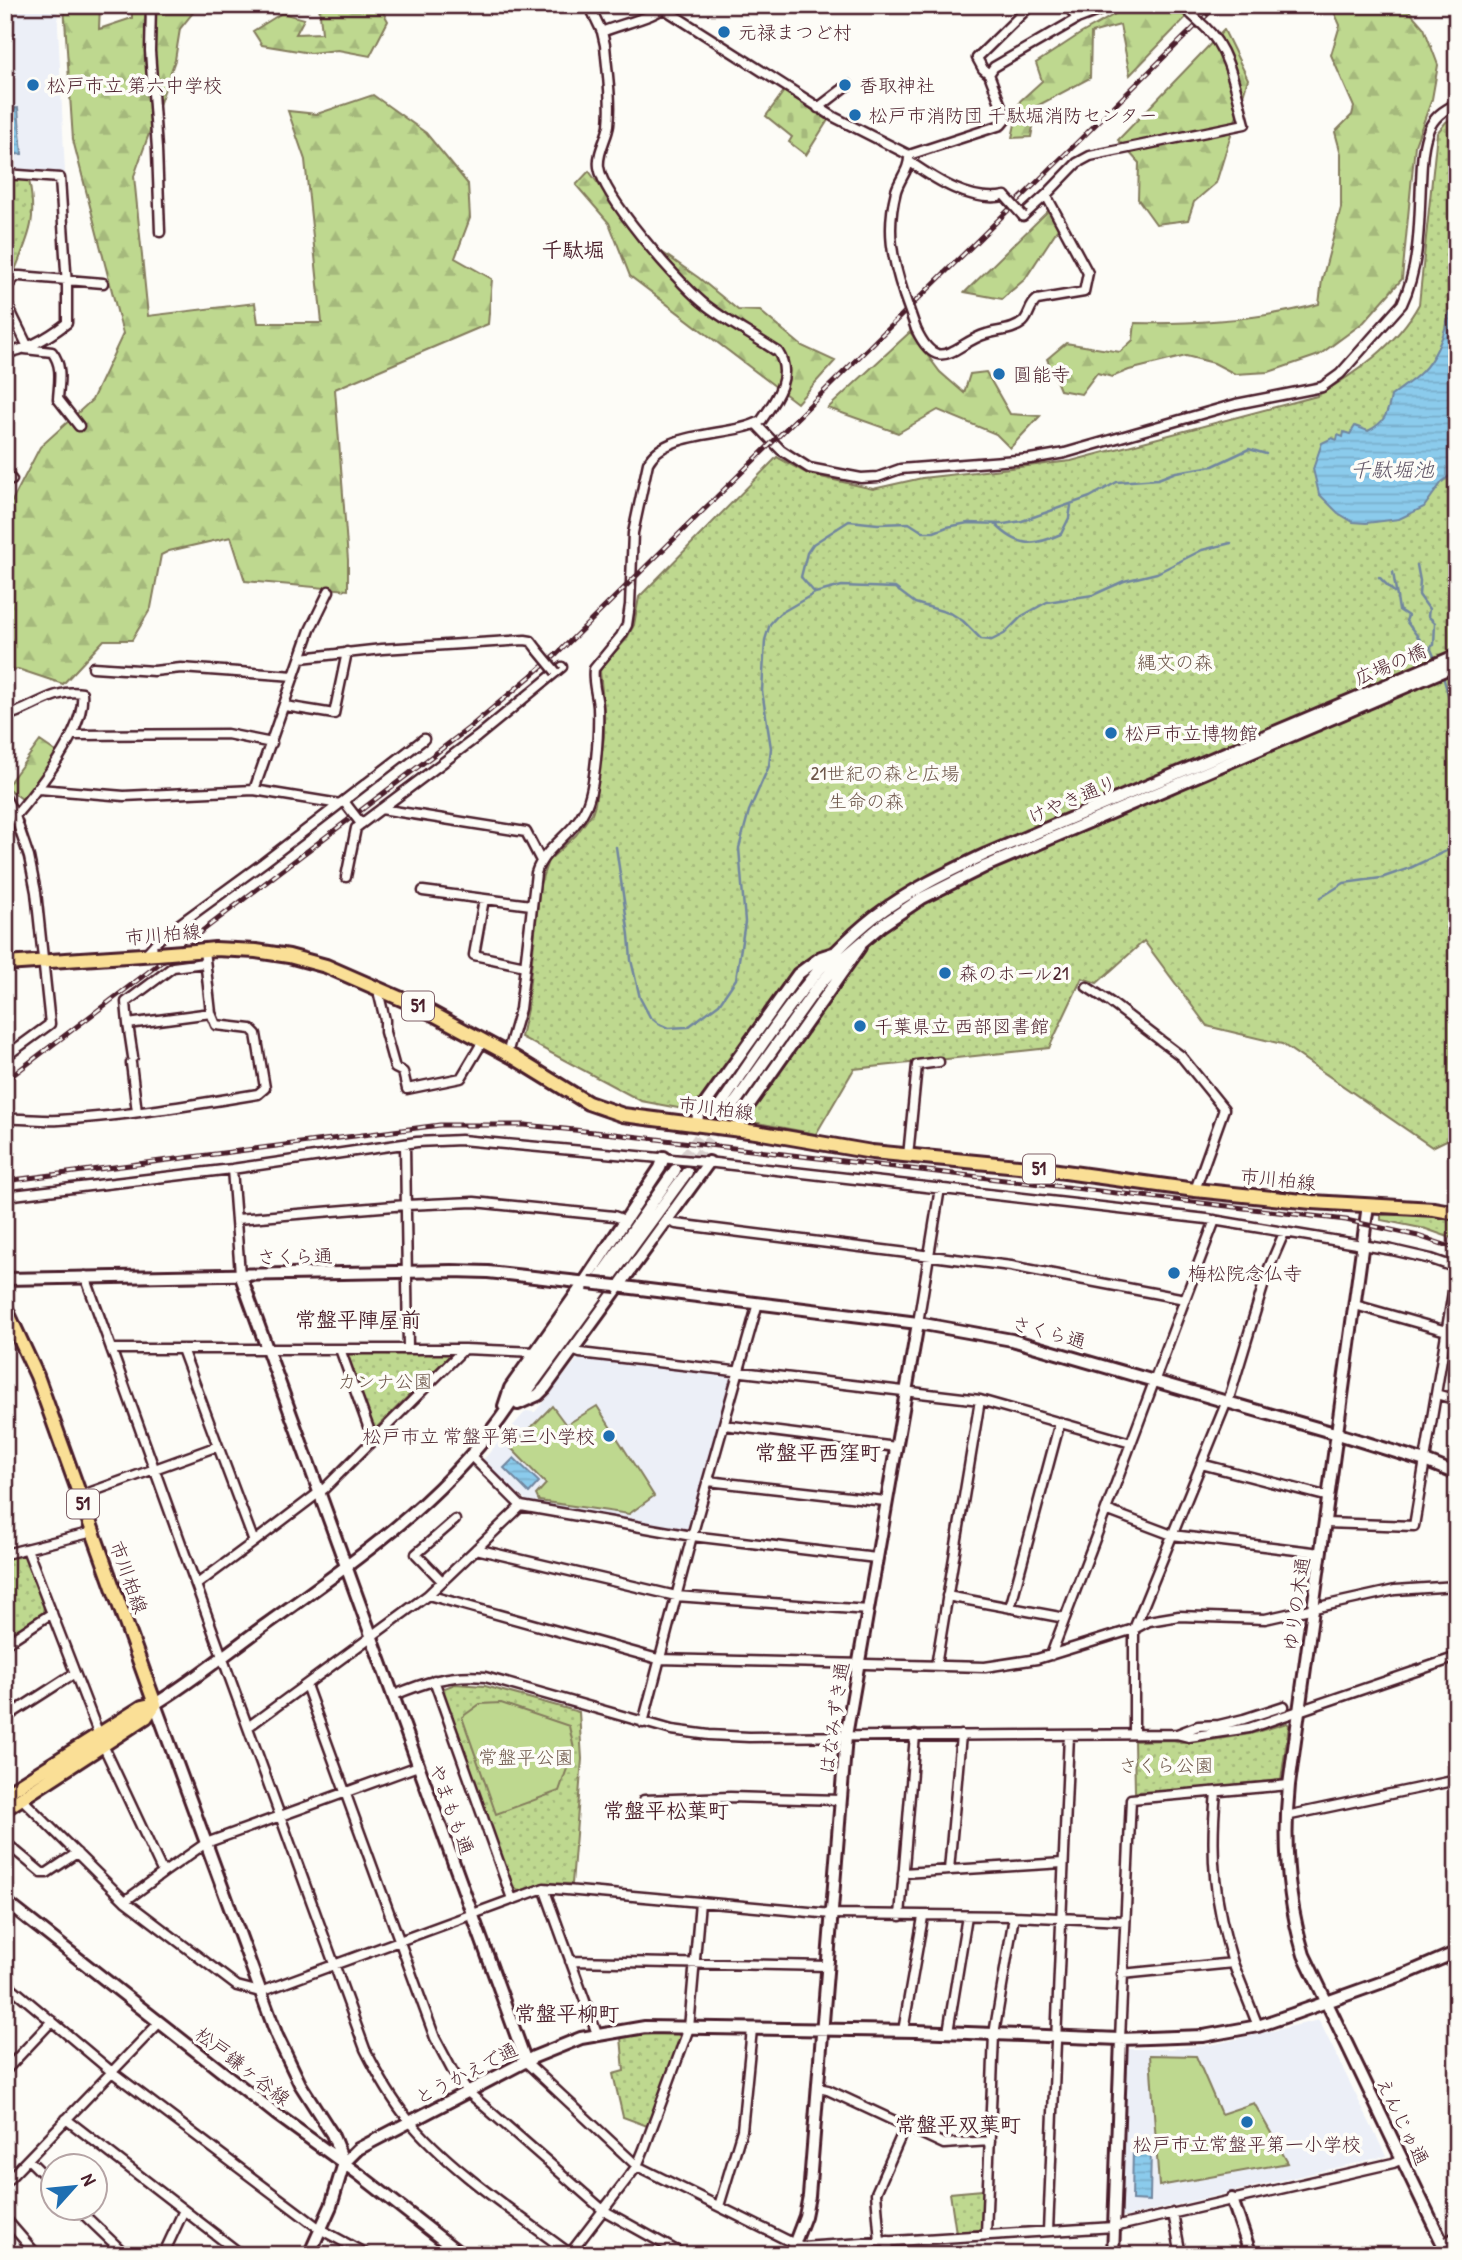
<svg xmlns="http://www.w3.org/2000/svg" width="1462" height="2260" viewBox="0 0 1462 2260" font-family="'Patrick Hand','Klee One',sans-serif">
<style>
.built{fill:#eceff7}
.forest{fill:url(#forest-firs);stroke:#847c5d;stroke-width:2}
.cemetery{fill:url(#cemetery-stones);stroke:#847c5d;stroke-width:2}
.park{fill:url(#park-dots);stroke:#847c5d;stroke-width:2}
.pitch{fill:#bed88f;stroke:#847c5d;stroke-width:2}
.water{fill:url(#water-rules);stroke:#71869f;stroke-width:2}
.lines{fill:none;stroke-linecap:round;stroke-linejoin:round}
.stream{stroke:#71869f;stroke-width:2.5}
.secondary-tunnel{stroke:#d9d0ce;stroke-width:10;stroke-dasharray:10 5;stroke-linecap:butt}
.street-casing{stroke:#4a1f2b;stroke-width:13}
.secondary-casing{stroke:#4a1f2b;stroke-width:16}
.primary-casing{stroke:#4a1f2b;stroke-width:18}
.street{stroke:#fdfcf7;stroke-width:8}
.secondary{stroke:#fdfcf7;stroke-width:10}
.primary{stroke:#fadf96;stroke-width:12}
.rail-casing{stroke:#4a1f2b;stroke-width:5}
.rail{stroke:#fdfcf7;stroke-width:2.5;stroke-dasharray:8;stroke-linecap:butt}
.street-bridge-casing{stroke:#4a1f2b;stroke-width:13;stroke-linecap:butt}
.secondary-bridge-casing{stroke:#4a1f2b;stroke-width:16;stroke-linecap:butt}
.primary-bridge-casing{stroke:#4a1f2b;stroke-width:18;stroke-linecap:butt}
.street-bridge{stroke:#fdfcf7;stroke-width:8}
.secondary-bridge{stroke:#fdfcf7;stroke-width:10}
.primary-bridge{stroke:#fadf96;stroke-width:12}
.poi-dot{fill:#1f6fb2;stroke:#fdfcf7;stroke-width:2.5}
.labels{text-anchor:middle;stroke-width:7;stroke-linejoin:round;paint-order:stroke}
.shield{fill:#fdfcf7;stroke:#806168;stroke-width:2}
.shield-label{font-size:18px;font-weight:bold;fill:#4a1f2b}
.poi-label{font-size:19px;fill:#4a1f2b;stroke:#fdfcf7;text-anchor:start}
.park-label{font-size:19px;fill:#6d5649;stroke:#fdfcf7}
.street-label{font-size:19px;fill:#4a1f2b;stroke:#fdfcf7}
.neighbourhood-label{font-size:21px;font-weight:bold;fill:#4a1f2b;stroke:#fdfcf7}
.water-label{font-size:21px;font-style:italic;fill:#5e5365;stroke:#fdfcf7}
</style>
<defs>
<pattern id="forest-firs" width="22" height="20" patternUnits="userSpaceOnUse" patternTransform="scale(1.75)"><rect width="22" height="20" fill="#bed88f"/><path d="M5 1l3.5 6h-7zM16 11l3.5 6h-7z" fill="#a5b97c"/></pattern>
<pattern id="cemetery-stones" width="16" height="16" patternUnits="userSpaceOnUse" patternTransform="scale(1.75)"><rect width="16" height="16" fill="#bed88f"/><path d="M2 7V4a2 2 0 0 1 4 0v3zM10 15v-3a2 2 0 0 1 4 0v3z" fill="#a5b97c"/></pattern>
<pattern id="park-dots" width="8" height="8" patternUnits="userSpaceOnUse" patternTransform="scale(1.75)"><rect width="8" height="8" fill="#bed88f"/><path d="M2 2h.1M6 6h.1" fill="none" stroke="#a5b97c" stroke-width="1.8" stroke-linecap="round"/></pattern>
<pattern id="water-rules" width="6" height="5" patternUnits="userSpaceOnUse" patternTransform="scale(1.75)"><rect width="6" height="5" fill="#8bcbec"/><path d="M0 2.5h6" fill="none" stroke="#79aecb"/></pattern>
</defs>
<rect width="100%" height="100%" fill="#fdfcf7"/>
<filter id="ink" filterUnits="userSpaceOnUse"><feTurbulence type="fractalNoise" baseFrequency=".0143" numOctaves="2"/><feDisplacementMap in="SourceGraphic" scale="14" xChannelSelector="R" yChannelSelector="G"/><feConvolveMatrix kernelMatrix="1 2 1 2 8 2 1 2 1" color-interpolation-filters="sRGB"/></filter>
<g filter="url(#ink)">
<!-- built -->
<path class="built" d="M5 5H57L65 173 8 168 5 165Z
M580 1356 727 1371 732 1378 690 1527 686 1531 530 1504 482 1461 526 1411 535 1412Z
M1319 2020 1386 2156 1125 2217 1121 2215 1128 2049H1169L1215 2044Z"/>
<!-- forest -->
<path class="forest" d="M64 5H100L99 29 132 18V5H199L180 29 175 60 134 176 148 316 255 303 258 323H322L305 160 288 111 317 114 373 95 426 133 468 184 470 218 455 258 492 279 488 324 335 389 348 560V590L245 581 231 537 169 551 161 555 151 608 132 640H104L63 684 18 669 5 671V537L10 505 40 447 92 400 123 334 73 140Z
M319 5H379L388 21 370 56 338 50 310 53 262 45 253 31 282 13 304 19 296 34 322 33Z
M1131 5H1198L1130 75 1120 25 1091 33 1090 78 1037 106 1031 137 1012 138 1020 101 1042 81 1036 63 1080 34Z
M1331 5H1404L1424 28 1438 65 1432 99 1415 145 1402 279 1364 322 1319 355 1269 372 1235 374 1214 363 1186 356 1129 370 1112 377 1097 373 1081 394 1060 390 1047 359 1066 343 1120 352 1133 340 1135 323C1197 324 1259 320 1319 304L1322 280 1341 208V154L1335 132 1352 115 1354 107 1331 55 1340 25Z
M1224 30 1248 79 1216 183 1194 202 1188 220 1156 224 1138 199 1139 163 1118 140Z
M589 171 633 232 699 278 738 310 760 311 802 346 835 361 797 403 630 276 609 223 576 185Z
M1049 210 1059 227 1025 279 1002 299 965 292Z
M910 332 940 372 964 393 970 374 986 372 1010 414 1040 416 1010 448 996 434 938 410 898 433 828 408Z
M40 741 59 754 32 791 22 799 6 787Z"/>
<!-- cemetery -->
<path class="cemetery" d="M784 91 828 120 806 155 789 142 792 137 766 116Z"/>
<!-- park -->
<path class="park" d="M1457 116V1135L1432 1147 1282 1044 1207 1026 1144 941 1097 983 1082 978 1049 1048 854 1069 816 1134 641 1101 521 1037 527 1009 540 884 548 861 576 835 592 813 595 804 604 736V711L600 671 604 664 626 640 634 625 639 597 777 457 808 474 873 489 922 478 1071 461 1317 396C1356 373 1397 345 1419 304L1437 133 1446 122Z
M5 180H29C37 221 30 233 15 270L5 267Z
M1406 1214H1433L1457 1219V1240L1426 1229 1381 1220V1215Z
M351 1352 449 1353 450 1355 374 1430 348 1359V1354Z
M21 1555 25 1556 44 1604 43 1613 5 1638V1558Z
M455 1684 485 1686 579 1712 582 1759 572 1884 543 1883 519 1891 512 1887 442 1689Z
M1287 1723 1289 1725 1281 1780 1183 1790 1135 1792 1134 1741 1173 1740 1181 1742 1212 1740 1250 1734Z
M662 2033 678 2034 681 2038 650 2127 623 2117 613 2074 624 2071 621 2037Z
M982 2190 984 2193 983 2226 980 2232 956 2233 950 2193Z"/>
<!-- pitch -->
<path class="pitch" d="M552 1406 566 1425 597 1406 654 1496 629 1514 539 1501 536 1495 546 1484 511 1448Z
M501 1703 569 1726 574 1749 559 1791 496 1814 462 1717 480 1704Z
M1150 2055 1196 2056 1221 2114 1254 2103 1288 2163 1159 2186Z"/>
<!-- water -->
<path class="water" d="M18 108 22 154 5 155V109Z
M1457 201V470L1442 482 1424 507 1399 519 1366 523 1353 522 1338 513 1319 494 1313 469 1322 443 1332 438 1337 440 1338 435 1343 437 1344 432 1350 434 1355 426 1368 431C1384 423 1388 414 1391 396 1400 389 1409 383 1417 376 1445 352 1455 300 1453 265 1452 244 1448 221 1457 201Z
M514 1458 539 1482 529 1493 504 1468Z
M1133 2146H1151L1150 2201 1132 2200Z"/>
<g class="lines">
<!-- stream -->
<path class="stream" d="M995 524C1018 547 1032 547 1061 534L1069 518 1071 506
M1417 565 1420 581 1419 595 1429 609 1428 616 1435 623 1434 645 1430 647
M1393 572 1399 610 1408 616 1406 621 1427 649 1430 647 1436 661
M1379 577 1395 593
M815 593 801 577 807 553 813 544 849 521 878 524 909 523 923 532H934L947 527 968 523 1004 524 1022 521 1090 497 1117 482 1158 479 1176 472 1213 466 1249 449 1266 454
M1442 673 1453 711 1457 734
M616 847 629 935 631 960 640 998 650 1017 659 1024 668 1028 688 1027 719 1004 736 979 745 922 739 848 749 811 769 766 771 748 762 691 765 640 770 624 779 614 815 593 842 586 895 588 915 603 952 614 963 621 981 639 992 640 1004 634 1022 616 1047 602 1093 595 1124 581 1157 573 1202 550 1231 543
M1320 898 1344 883 1381 878 1410 868 1448 850 1457 840"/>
<!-- secondary-tunnel -->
<path class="secondary-tunnel" d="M675 1170 716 1112
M687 1172 727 1114"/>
<defs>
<path id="street" d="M151 5 150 51 157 149 160 232
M589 5 602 32
M658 5 834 117 909 155 1001 125 1006 119 989 74 994 67 1077 19 1114 5
M1068 5 1077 19
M1182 6 1192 15
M989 74 983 69 977 58 1031 5
M818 108 848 85
M910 162C936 180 971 203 1005 196
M5 174 60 178 67 286V323C49 337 28 350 5 353
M1046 195 1077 163 1090 156 1245 124C1236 92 1230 50 1205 27
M5 289 16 276H20L103 283
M904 295C892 258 886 230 896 191 900 178 910 169 909 155
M5 300 28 347
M916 329C939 378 955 343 986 334 998 330 1013 331 1023 322 1030 315 1029 306 1037 300L1084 292 1088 273 1046 195 1023 216
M25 349 52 352C63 366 59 382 58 399L79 426
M756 424 781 450 809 468 861 478 878 477 900 469 1030 459 1065 453 1236 404 1322 387 1340 374 1402 304C1420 266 1419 223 1421 182 1422 164 1422 145 1429 129 1434 117 1445 109 1457 104
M5 473 12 480
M301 658 382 649 525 640 531 641 537 649
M93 667 154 671 181 668 294 676
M285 706 334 714 347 652
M5 716C32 710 53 688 82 693 86 730 38 789 15 816L29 857 36 892 50 1024 5 1057
M72 735 227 734 272 743
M39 789 124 796 254 790 340 804
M254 790 310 630 329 591
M5 797 15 816
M381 809 526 832 540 859
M359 821 361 824 477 737 562 667
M346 877 356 828 361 824
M423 891 531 905
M484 899 474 955 525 966
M145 955 159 939 263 863 424 739
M1087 987 1110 1002 1181 1056 1224 1109 1195 1190
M381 991 379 995 385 1020V1032L395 1068 403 1072 407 1089 461 1078 483 1041
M128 1024 126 1002 173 967 204 963
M507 1054 520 1009 536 873C544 847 573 835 585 809 596 788 599 731 598 707 597 694 592 682 594 669L621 636 627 625 630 605 633 533 648 463C664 430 732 437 761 421 775 401 794 376 778 352 753 335 725 321 702 302 677 281 603 197 599 167 597 152 607 139 609 125 612 99 607 71 605 45L602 32C617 25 659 16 667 5
M133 1057 128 1024 211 1013 204 950
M131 1063 137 1112
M5 1119C23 1118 41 1121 59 1120 126 1116 192 1105 258 1094L265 1088 256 1034 251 1029 216 1025 211 1013
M405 1145 408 1348
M908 1156 917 1065 939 1062
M232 1169 240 1274
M5 1196 232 1169 417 1142 461 1140 715 1163 1207 1219 1392 1250 1431 1259 1457 1268
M237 1219 406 1205 474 1202 614 1216 625 1220
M668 1221 676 1224 1011 1266 1185 1299 1215 1220
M85 1276 196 1585
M1355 1305 1457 1334
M918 1323 940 1188
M182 1349 218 1446
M340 1349 373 1440
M464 1349 536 1352
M572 1350 580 1353 980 1400 1131 1443
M1436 1394 1457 1400
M1228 1402 1268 1270 1284 1233
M724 1425 896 1447
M470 1455 521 1506 692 1536 876 1558
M1201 1464 1329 1497
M708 1481 885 1501
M80 1496 218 1446 254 1542 325 1488 464 1349H111
M1106 1510 1185 1299
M1325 1523 1414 1526 1457 1268
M254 1542 196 1585 365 2049C377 2073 390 2097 407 2118 448 2169 519 2215 572 2255
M27 1549 99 1735
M476 1549 676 1596 868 1610
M5 1554 93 1532
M442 1581 416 1554 455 1520
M428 1595 658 1659 985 1667 1037 1659 1134 1629 1149 1621 1179 1616 1265 1619 1395 1590 1457 1586
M947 1596 1065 1618
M1010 1608 1060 1422
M5 1644 52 1613
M1051 1655 1106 1510 1172 1535 1321 1553
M936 1666 980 1400
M434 1680 512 1899
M306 1685 435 2038 453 2072 468 2092 603 2210 684 2255
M392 1696C423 1683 451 1673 485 1677L672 1730 709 1735 749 1737 1177 1734 1189 1737 1249 1728 1457 1657
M5 1718 75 1673
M643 1723 692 1536 758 1303
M248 1727 428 1595 521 1506
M1134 1734V1629L1227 1401
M1177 1734 1198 1726 1219 1725 1244 1719 1284 1706
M103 1745 163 1873 125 1901 237 1986 260 1992 544 1888 832 1914 1014 1916 1125 1921
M1216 1792C1210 1857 1214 1901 1233 1963
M21 1798 125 1901
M644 1800 730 1797 841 1800
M1286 1816 1457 1780
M5 1842 42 1873H47L77 1853
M949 1870 961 1735
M163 1873 206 1843 418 1766
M903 1873 1063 1863
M544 1888 597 2034
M900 1916 915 1735
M570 1961 828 1966
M1122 1974 1233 1963 1258 2026
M5 1982 112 2072 320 2229 368 2255
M903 2031 923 1917
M948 2032 967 1916
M1120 2039 1131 1799 1289 1785
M526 2062 637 2166 801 2247 1114 2227 1393 2163 1402 2159
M5 2071 52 2021
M818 2088 828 2090 944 2144 990 2141
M66 2119 242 2255
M28 2159 52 2183
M5 2183 159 2023
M719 2206 742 2130 752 2029
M77 2208 126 2255
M1173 2213 1181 2255
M5 2218 37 2255
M1048 2231 1069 1735
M986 2234 994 2034 1014 1916
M888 2241 889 2255
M880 2242 876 2193 905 2127
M1443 2244 1457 2236
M163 2255 184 2210
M569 2255 637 2166 644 2149 689 2028 700 1902"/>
<path id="secondary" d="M716 1112C764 1043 807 970 874 917 908 891 948 872 986 854L1457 655
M727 1114 816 989 841 960 882 925 922 898 986 866 1457 665
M697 1125 698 1114 798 974 821 957 833 953
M739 1130 742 1115 860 947
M1368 1205 1289 1785C1283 1844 1287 1898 1304 1955L1448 2255
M240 1274 526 2062
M5 1279 452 1271 488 1272 588 1283
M616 1286 918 1323 1012 1340 1338 1434 1425 1461 1457 1474
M518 1404 538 1395 545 1388 709 1162
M518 1404 687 1172
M504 1406 510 1388 577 1293 660 1168 664 1157
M5 1901 276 2114 360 2175 462 2255
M344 2163 358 2149 534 2057 581 2038 645 2027 916 2031 1120 2039 1203 2036 1258 2026 1293 2014 1408 1973 1457 1952
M1232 2199 1251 2255
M309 2255 331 2206 344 2163 332 2134 300 2084 277 2036 155 1704C193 1681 228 1652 264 1626 349 1566 438 1504 500 1419L675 1170
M790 2255 805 2216 809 2196 846 1736 918 1323
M1113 2255 1121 2039"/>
<path id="primary" d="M195 951 215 949 256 951 289 956 326 966 422 1008 515 1058 588 1103 623 1115 756 1132 872 1152 1029 1167 1195 1190 1312 1202 1434 1209 1457 1213
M5 964 157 954
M5 1307 37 1376 155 1704
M5 1794 142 1707 155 1704
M5 1809 146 1717 155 1704"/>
</defs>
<!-- street casing -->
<use href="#street" class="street-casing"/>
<!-- secondary casing -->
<use href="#secondary" class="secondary-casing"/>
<!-- primary casing -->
<use href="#primary" class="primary-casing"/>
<!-- street -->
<use href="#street" class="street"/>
<!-- secondary -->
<use href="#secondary" class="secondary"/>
<!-- primary -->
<use href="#primary" class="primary"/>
<defs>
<path id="rail" d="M5 1081 469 728 557 654 1217 5
M5 1181 440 1125H525L614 1134 1346 1220 1418 1236 1457 1249"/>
</defs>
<!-- rail casing -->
<use href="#rail" class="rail-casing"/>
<!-- rail -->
<use href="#rail" class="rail"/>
<defs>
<path id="street-bridge" d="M1192 15 1205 27
M1005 196 1023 216
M904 295 916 329
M537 649 556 672
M346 804 359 821"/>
<path id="secondary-bridge" d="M588 1283 616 1286"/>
<path id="primary-bridge" d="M157 954 195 951"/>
</defs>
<!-- street-bridge casing -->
<use href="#street-bridge" class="street-bridge-casing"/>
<!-- secondary-bridge casing -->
<use href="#secondary-bridge" class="secondary-bridge-casing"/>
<!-- primary-bridge casing -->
<use href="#primary-bridge" class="primary-bridge-casing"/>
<!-- street-bridge -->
<use href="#street-bridge" class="street-bridge"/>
<!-- secondary-bridge -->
<use href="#secondary-bridge" class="secondary-bridge"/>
<!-- primary-bridge -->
<use href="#primary-bridge" class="primary-bridge"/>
</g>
</g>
<!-- markers -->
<g class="poi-dot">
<circle cx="724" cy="32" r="7"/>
<circle cx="33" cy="85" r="7"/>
<circle cx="845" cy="85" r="7"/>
<circle cx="855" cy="115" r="7"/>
<circle cx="999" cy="374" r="7"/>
<circle cx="1111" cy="733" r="7"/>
<circle cx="945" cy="973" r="7"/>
<circle cx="860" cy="1026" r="7"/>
<circle cx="1174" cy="1273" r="7"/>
<circle cx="609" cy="1436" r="7"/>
<circle cx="1247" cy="2122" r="7"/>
</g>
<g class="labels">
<!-- shield labels -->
<g class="shield">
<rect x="402" y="991.5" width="32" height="29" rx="5"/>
<rect x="1023" y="1154.5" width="32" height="29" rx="5"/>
<rect x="67" y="1489.5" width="32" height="29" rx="5"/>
</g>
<g class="shield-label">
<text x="418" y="1012">51</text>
<text x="1039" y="1175">51</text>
<text x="83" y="1510">51</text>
</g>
<!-- poi labels -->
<g class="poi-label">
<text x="738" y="39">元禄まつど村</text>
<text x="47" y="92">松戸市立 第六中学校</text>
<text x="859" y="92">香取神社</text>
<text x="869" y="122">松戸市消防団 千駄堀消防センター</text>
<text x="1013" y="381">圓能寺</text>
<text x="1125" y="740">松戸市立博物館</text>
<text x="959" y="980">森のホール21</text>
<text x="874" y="1033">千葉県立 西部図書館</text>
<text x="1188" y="1280">梅松院念仏寺</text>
<text x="595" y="1443" text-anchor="end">松戸市立 常盤平第三小学校</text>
<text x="1247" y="2151" text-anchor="middle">松戸市立常盤平第一小学校</text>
</g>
<!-- park labels -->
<g class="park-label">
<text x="1175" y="669">縄文の森</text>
<text x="885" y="780">21世紀の森と広場</text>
<text x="866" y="808">生命の森</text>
<text x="385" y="1388">カンナ公園</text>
<text x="526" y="1764">常盤平公園</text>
<text x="1166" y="1772">さくら公園</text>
</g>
<!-- street labels -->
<g class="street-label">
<text transform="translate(1390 664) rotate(-23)" y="7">広場の橋</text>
<text transform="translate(1072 799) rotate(-23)" y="7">けやき通り</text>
<text transform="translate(163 934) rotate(-5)" y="7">市川柏線</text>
<text transform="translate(716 1108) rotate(7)" y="7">市川柏線</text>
<text transform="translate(1278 1179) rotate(6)" y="7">市川柏線</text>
<text transform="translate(295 1256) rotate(-1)" y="7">さくら通</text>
<text transform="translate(1049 1332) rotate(15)" y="7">さくら通</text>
<text transform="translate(129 1577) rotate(70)" y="7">市川柏線</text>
<text transform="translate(1296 1604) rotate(-82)" y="7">ゆりの木通</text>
<text transform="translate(834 1718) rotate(-82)" y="7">はなみずき通</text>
<text transform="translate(452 1809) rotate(70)" y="7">やまもも通</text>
<text transform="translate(243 2066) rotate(38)" y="7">松戸鎌ヶ谷線</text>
<text transform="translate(466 2073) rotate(-27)" y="7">とうかえで通</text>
<text transform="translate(1403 2121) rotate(64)" y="7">えんじゅ通</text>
</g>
<!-- neighbourhood labels -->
<g class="neighbourhood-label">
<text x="573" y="257">千駄堀</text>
<text x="358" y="1327">常盤平陣屋前</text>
<text x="818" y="1460">常盤平西窪町</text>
<text x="666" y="1818">常盤平松葉町</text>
<text x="567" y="2021">常盤平柳町</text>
<text x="958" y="2132">常盤平双葉町</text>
</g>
<!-- water labels -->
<g class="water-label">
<text x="1392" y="477">千駄堀池</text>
</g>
</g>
<!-- margin -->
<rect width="1462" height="2260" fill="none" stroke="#fdfcf7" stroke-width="28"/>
<rect x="14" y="14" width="1434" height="2232" fill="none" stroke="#4a1f2b" stroke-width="2.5" filter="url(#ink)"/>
<!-- north arrow -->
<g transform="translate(74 2187) rotate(63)"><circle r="33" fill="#fdfcf7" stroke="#b5a4a5" stroke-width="2"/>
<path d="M0-5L12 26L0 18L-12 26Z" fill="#1f6fb2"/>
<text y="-10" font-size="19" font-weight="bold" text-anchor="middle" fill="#4a1f2b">N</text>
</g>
</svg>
